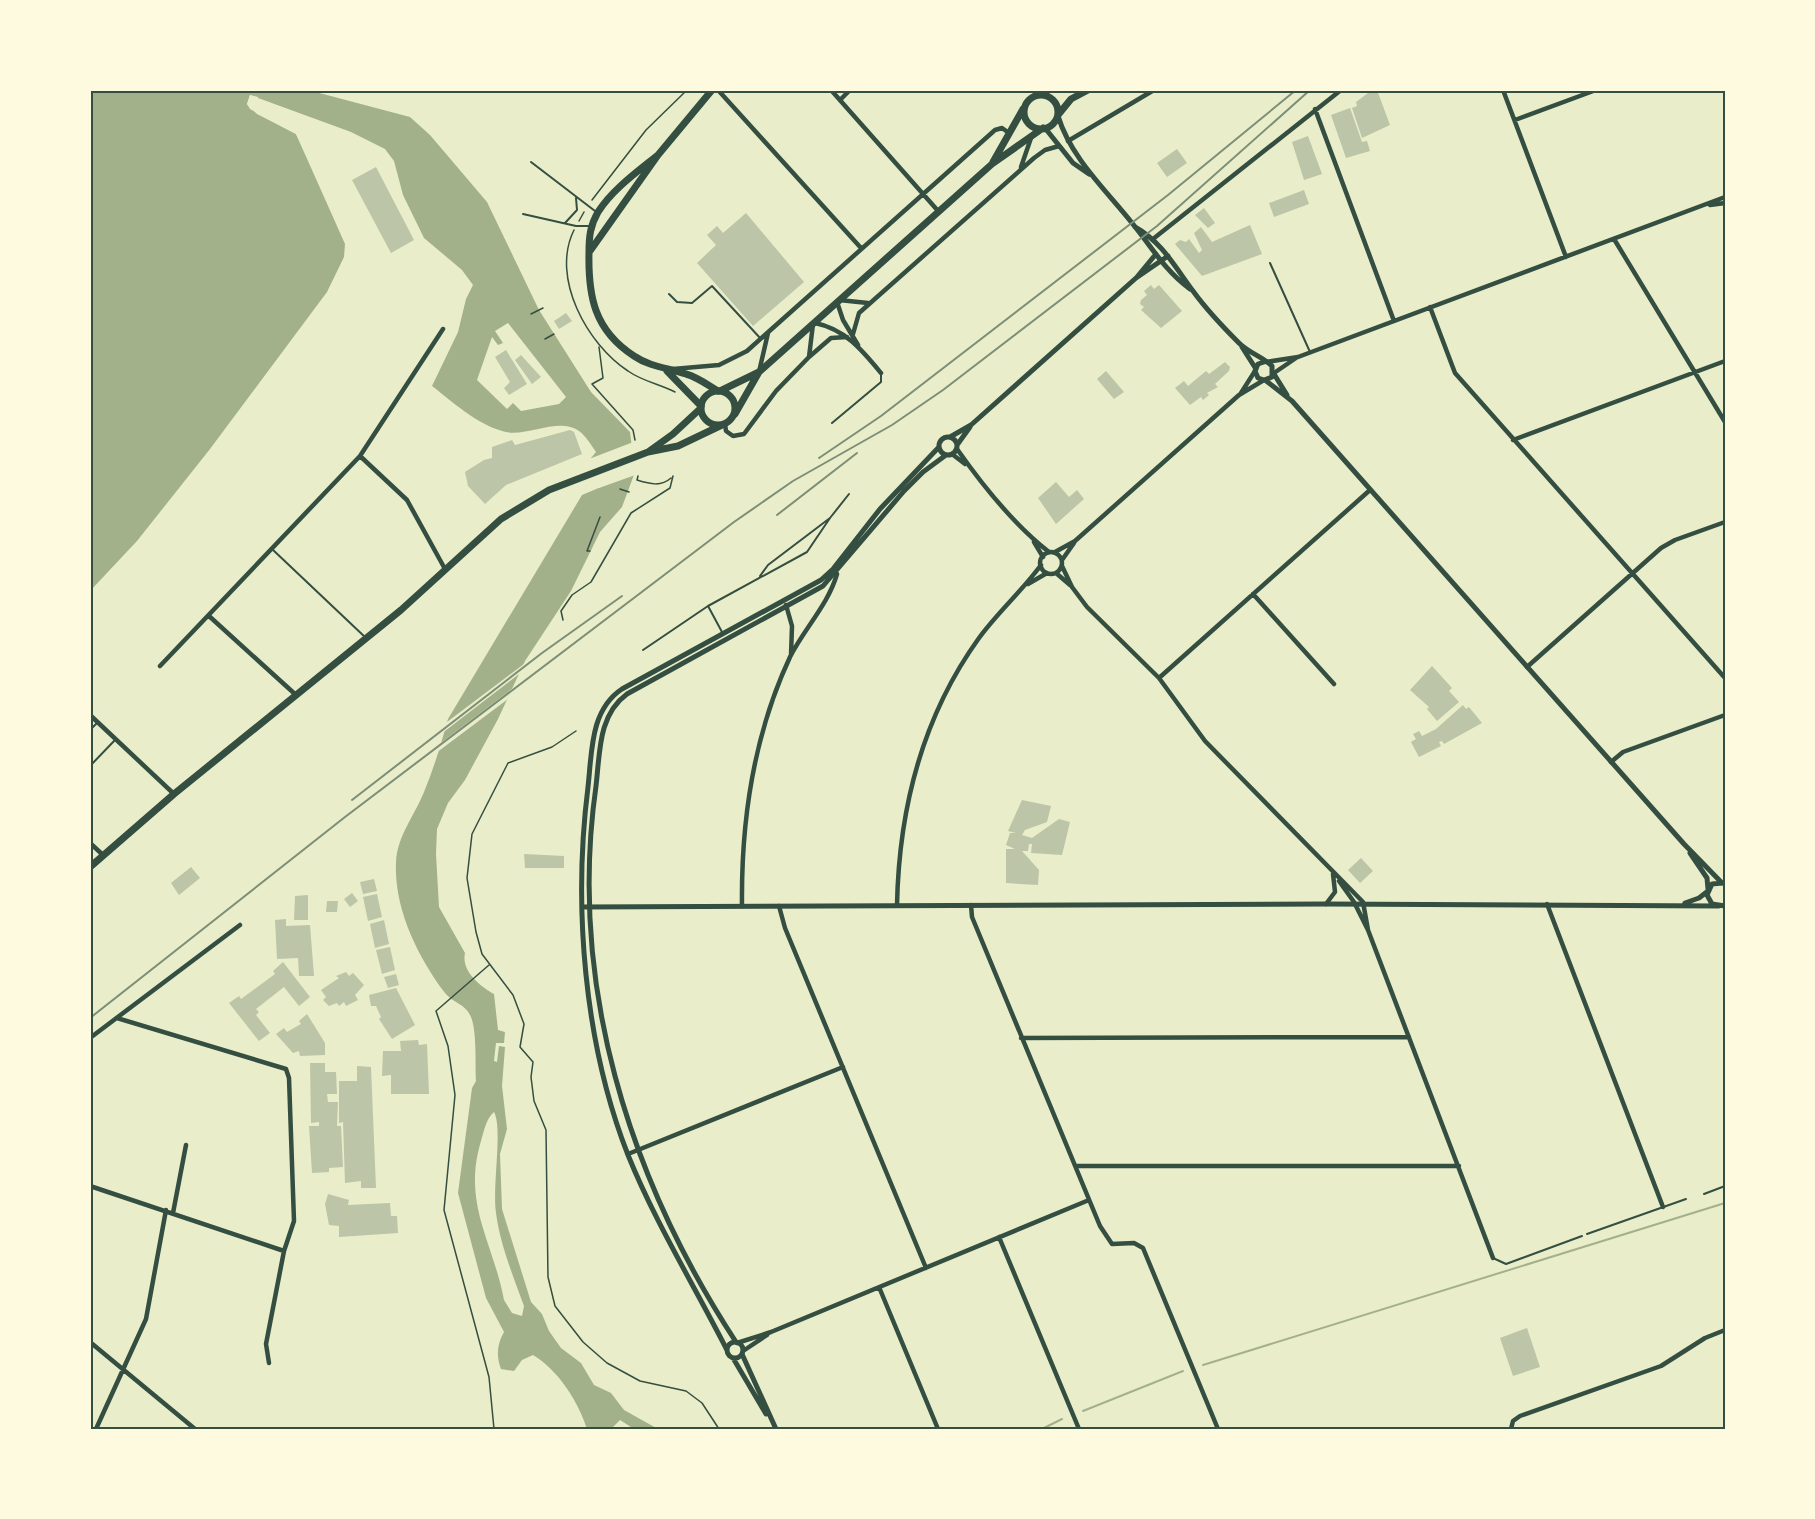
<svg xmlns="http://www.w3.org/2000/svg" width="1815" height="1519" viewBox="0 0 1815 1519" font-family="Helvetica,sans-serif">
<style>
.water{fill:#a3b18a;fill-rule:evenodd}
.pier{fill:#e9edc9}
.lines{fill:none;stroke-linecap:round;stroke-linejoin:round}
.stream{stroke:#a3b18a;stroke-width:2}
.building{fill:#bcc5a7}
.path{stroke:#344e41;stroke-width:1.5}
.service{stroke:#344e41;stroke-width:2}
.minor{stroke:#344e41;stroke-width:4.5}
.tertiary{stroke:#344e41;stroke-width:5}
.primary{stroke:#344e41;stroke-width:7}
.trunk{stroke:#344e41;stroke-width:7}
.rail{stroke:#7c8e77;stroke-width:2}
.neatline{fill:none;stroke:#344e41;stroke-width:2}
</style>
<rect width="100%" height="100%" fill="#e9edc9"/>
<!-- water -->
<path class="water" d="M90 90H308L410 117 430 135 487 202 539 310 591 392 630 432 635 472 622 507 600 532 571 591 525 661 498 719 465 780 448 803 437 829 436 854 439 907 465 953C461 971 480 986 494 994L498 1030 505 1032 504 1043H496L494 1061 497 1062 499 1046 505 1047 502 1086 507 1129 500 1154 502 1209 531 1302 542 1314 549 1331 561 1348 581 1363 594 1385 611 1393 624 1410 658 1429H634L620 1420 611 1429H587C578 1401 558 1370 533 1355L522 1360 514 1371 501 1369C496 1356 497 1344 504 1332L486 1298 458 1193 472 1088 476 1081C475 1064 477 1032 471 1017 466 1004 453 1003 445 993 418 957 394 909 396 863 397 836 414 817 424 792 434 768 441 744 448 719L582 495 601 487 591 458 596 452C591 445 586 436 579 431 558 416 525 439 502 431 475 423 453 402 432 386L458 332 466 299 473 285 462 270 424 238 403 195 394 161 385 149 351 132 250 95 247 104 257 114 296 134 345 244 344 257 327 292 210 449 137 541 90 591ZM508 323 566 397 559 404 521 411 513 403 507 409 477 380 492 337 498 345 503 343 495 331ZM494 1112C503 1128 492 1187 496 1213 500 1244 513 1276 524 1306L522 1316 512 1313 504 1300C493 1241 462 1204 481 1141 484 1131 486 1119 494 1112Z"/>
<!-- pier -->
<path class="pier" d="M250 95 258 97V100L252 98 250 104 252 107 299 132 348 246 296 134 250 109 247 104Z
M636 441 638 474 599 488 589 459Z
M528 661 523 671 441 734 443 725Z
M517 685 512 696 436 753 438 745Z"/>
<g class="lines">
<!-- stream -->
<path class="stream" d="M1203 1365 1725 1203
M1083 1411 1183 1371
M1042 1429 1062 1419"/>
</g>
<!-- building -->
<path class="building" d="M1372 90H1377L1390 125 1362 138 1352 108 1357 106 1356 102Z
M1350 108 1362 142 1367 141 1370 151 1346 158 1331 115Z
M1308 136 1322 174 1304 180 1292 142Z
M1177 149 1187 163 1167 177 1157 163Z
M376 167 414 240 391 253 352 180Z
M1304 190 1309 204 1274 217 1269 203Z
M1204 208 1215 223 1208 228 1195 215Z
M746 213 804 282 753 326 697 263 716 245 707 235 717 226 723 233Z
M1250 225 1262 254 1202 276 1175 244 1180 240 1186 242 1189 239 1199 253 1202 250 1194 233 1201 227 1212 242Z
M1151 285 1154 289 1159 285 1182 311 1161 328 1141 310 1144 307 1140 304 1141 300 1147 295 1144 291Z
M566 313 572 321 559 329 554 321Z
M506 350 527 384 509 395 504 388 510 382 495 357Z
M521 355 541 377 532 384 515 360Z
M1225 362 1230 367 1229 371 1215 384 1218 387 1207 393 1209 395 1203 400 1201 397 1190 405 1175 388 1184 381 1188 386 1206 371 1209 374Z
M1106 371 1124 392 1114 399 1097 379Z
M570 430 574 432 582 454 506 485 485 504 468 486 465 472 484 460 492 458V447L512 440 515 445Z
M1056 482 1069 497 1077 490 1084 499 1056 524 1038 498Z
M1432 666 1452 688 1449 691 1459 702 1437 721 1427 709 1429 707 1410 690Z
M1463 705 1466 709 1469 707 1482 723 1444 744 1442 741 1439 742 1441 746 1419 757 1411 742 1416 739 1413 734 1419 731 1422 736 1436 729Z
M1022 800 1051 806 1047 822 1025 830 1022 835 1032 838 1059 819 1070 822 1062 855 1031 853 1032 844H1029L1028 851H1022L1039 870 1038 885 1006 883V849H1015L1006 845 1010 833H1016L1008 831Z
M524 854 564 856V868H525Z
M1361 858 1373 871 1360 883 1348 870Z
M191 867 200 878 179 895 171 883Z
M374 879 377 891 363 894 360 882Z
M352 893 358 901 350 907 344 899Z
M377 894 382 917 368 921 363 897Z
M308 895V920H294L295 896Z
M327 901H338L337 912H326Z
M286 919V926L310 925 314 976H299L298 958 277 959 275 920Z
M384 920 389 944 375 948 370 924Z
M390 947 395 970 382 974 376 950Z
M283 962 310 997 299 1006 284 987 256 1009 259 1012 256 1015 270 1033 259 1041 229 1003 239 996 241 999 275 974 273 971Z
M346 972 349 976 353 973 364 985 355 995 358 1000 346 1006 344 1002 339 1006 337 1003 329 1006 323 1000 326 997 321 990 339 978 336 976Z
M396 974 399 985 388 988 384 977Z
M396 988 415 1025 392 1039 379 1019 381 1017 376 1006H371L369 995Z
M307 1014 325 1043V1055L300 1056 299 1051 293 1053 276 1034 284 1028 287 1032 301 1024 299 1021Z
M418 1040 419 1045 427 1044 429 1094H391V1075L382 1076 383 1051H401L400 1041Z
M310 1063H325V1072H336L337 1094H327L328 1102H338L337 1126H341L343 1167 329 1168V1172L312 1173 309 1126H319V1122L311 1123Z
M357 1066 371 1067 376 1188H361V1181L345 1183 343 1122 339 1123V1081H357Z
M328 1194 349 1200 348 1205 390 1203 391 1216H397L398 1233 339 1237V1226L329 1225 325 1204Z
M1527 1328 1540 1367 1513 1376 1500 1338Z"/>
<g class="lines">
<!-- path -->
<path class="path" d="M592 200 646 130 687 90
M579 221 584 212
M574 230C550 278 588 345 628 371 642 381 659 384 675 392
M531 314 543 308
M545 339 554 334
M599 347 603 378 592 384 633 430 635 440
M638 476 637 480C650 484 661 487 671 478
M620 489 629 492
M590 551H587L600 517
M563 620 561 611 572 595 591 582 631 513 670 488 673 476
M576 731 552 747 508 763 472 834 467 878 476 932 482 954 513 995 524 1024 520 1047 533 1062 531 1077 534 1101 546 1130 548 1277 555 1306 583 1342 607 1363 640 1381 686 1391 702 1403 719 1429
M489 965 436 1011 448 1046 455 1095 444 1210 489 1377 494 1429"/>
<!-- service -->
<path class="service" d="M531 162 595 211
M523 214 576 226H589
M565 223 577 210 576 198
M1270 263 1310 352
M669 294 677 302 692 303 712 286 761 339
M832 423 881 382V373
M272 549 366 638
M760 576 768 565 830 518 849 494
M708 606 722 632
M643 650 708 606 807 552 830 518
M90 730 98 722
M90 766 115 740
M1704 1194 1725 1186
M1587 1234 1686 1199
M1493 1258 1506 1264 1582 1236"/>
<!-- minor -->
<path class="minor" d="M718 90 861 248
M831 90 939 212
M1503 90 1566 257
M840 100 850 90
M1315 109 1394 321
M1515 120 1596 90
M1068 141 1154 90
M1021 167 1031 138
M1710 205 1725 203
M1153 239 1341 90
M1614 239 1725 422
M839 300 868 303
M837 302 843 320 858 345
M1430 307 1455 373 1725 678
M815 323C845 329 862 350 881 373
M853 334 859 313 1034 158 1045 150 1059 146
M809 357 813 324
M1266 362 1298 357 1725 197
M673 369 719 365 747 351 995 130 1002 128 1009 133
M759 372 768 333
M1274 373 1296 358
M1241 393 1255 371
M725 424 726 431 733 436 744 434 776 391 809 357 831 338 847 337
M1513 440 1725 361
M957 449C983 486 1013 524 1049 552
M952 454 965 464
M360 456 407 500 445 569
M1034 542 1043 557
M1055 552 1075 541 1239 395 1264 380
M1040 563a11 11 0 1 1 22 0a11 11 0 1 1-22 0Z
M1062 560 1074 543
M1062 566 1072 587 1087 607 1159 678 1205 741 1363 902 1368 930
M1056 573 1070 585
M1028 584 1047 573
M1253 594 1334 684
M786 605 792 626 791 655
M209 616 296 695
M160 666 360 456 443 329
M1527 667 1661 548 1675 540 1725 522
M1159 678 1370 490
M90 715 174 794
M1611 762 1623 752 1725 715
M90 843 103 855
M1339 881 1354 902 1368 930 1493 1258
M1326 904 1335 892 1333 874
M1547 904 1663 1207
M897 905C899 808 922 717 979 638 998 612 1022 591 1041 565
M971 905 972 917 1100 1226 1112 1244 1134 1243 1143 1248 1218 1429
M742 906C741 822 754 734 790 657 804 629 828 605 837 574
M779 906 785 928 926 1268
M90 1038 240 925
M1021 1038 1409 1037
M628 1154 843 1067
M1077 1166H1459
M90 1186 284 1251 294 1221 289 1078 286 1069 117 1018
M173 1213 186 1145
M999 1237 1079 1429
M879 1287 938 1429
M90 1342 195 1429
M737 1343 771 1332 1089 1200
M743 1351 767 1335
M269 1363 266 1344 284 1251
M96 1429 146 1319 166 1210
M1511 1429 1513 1421 1520 1416 1661 1366 1705 1338 1725 1330"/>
<!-- tertiary -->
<path class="tertiary" d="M1058 116C1071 158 1105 189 1132 223 1151 246 1165 271 1190 289
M1045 128 1073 163 1089 174
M1135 227C1162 242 1175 267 1193 291 1206 309 1223 327 1239 343 1249 353 1263 357 1272 366V377L1264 380 1258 378 1255 371 1258 364 1264 362
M1137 277 1156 254
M1242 347 1256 369
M1274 374 1287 395
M1265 380 1292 401 1684 844 1722 883
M939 446a9 9 0 1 1 18 0a9 9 0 1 1-18 0Z
M950 437 971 425 1136 278 1168 256
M957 445 970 427
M1690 853 1707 878 1708 889
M1722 883 1712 884 1707 895 1712 904 1725 906
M1685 903 1699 898 1708 891
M582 907 1326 904 1719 906
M736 1342C628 1177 568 983 596 786 600 753 598 715 627 694L823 586 904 491 923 472 946 455
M727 1350a8 8 0 1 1 16 0a8 8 0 1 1-16 0Z
M727 1350C694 1285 655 1222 628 1155 584 1043 573 906 588 787 592 752 590 710 622 689L821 580 833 569 880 509 939 447
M742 1354 776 1429
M733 1358 766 1414"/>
<!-- primary -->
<path class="primary" d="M658 155C637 172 613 189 598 212 590 226 589 237 589 252 588 296 594 330 634 356 650 367 668 368 686 374 697 377 708 385 718 391
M590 251 658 155 712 90
M667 371 701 406"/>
<!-- trunk -->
<path class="trunk" d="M1024 112a17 17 0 1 1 34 0a17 17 0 1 1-34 0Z
M1058 115 1071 99 1088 90
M993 162 1023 109
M720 391 759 372 992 164 1043 128
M701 408a17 17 0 1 1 34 0a17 17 0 1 1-34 0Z
M735 414 759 372
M648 452 673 434 701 408
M90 867 174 794 401 610 501 519 549 490 648 452 678 446 722 425"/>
<!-- rail -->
<path class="rail" d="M819 458 881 416 1168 195 1296 90
M777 515 857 453
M352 800 542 653 622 596
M90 1018 345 817 734 522 793 481 892 425 943 390 1157 226 1310 90"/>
</g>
<!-- border -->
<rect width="1815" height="1519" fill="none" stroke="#fefae0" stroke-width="183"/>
<rect x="92" y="92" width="1632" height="1336" class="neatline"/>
</svg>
